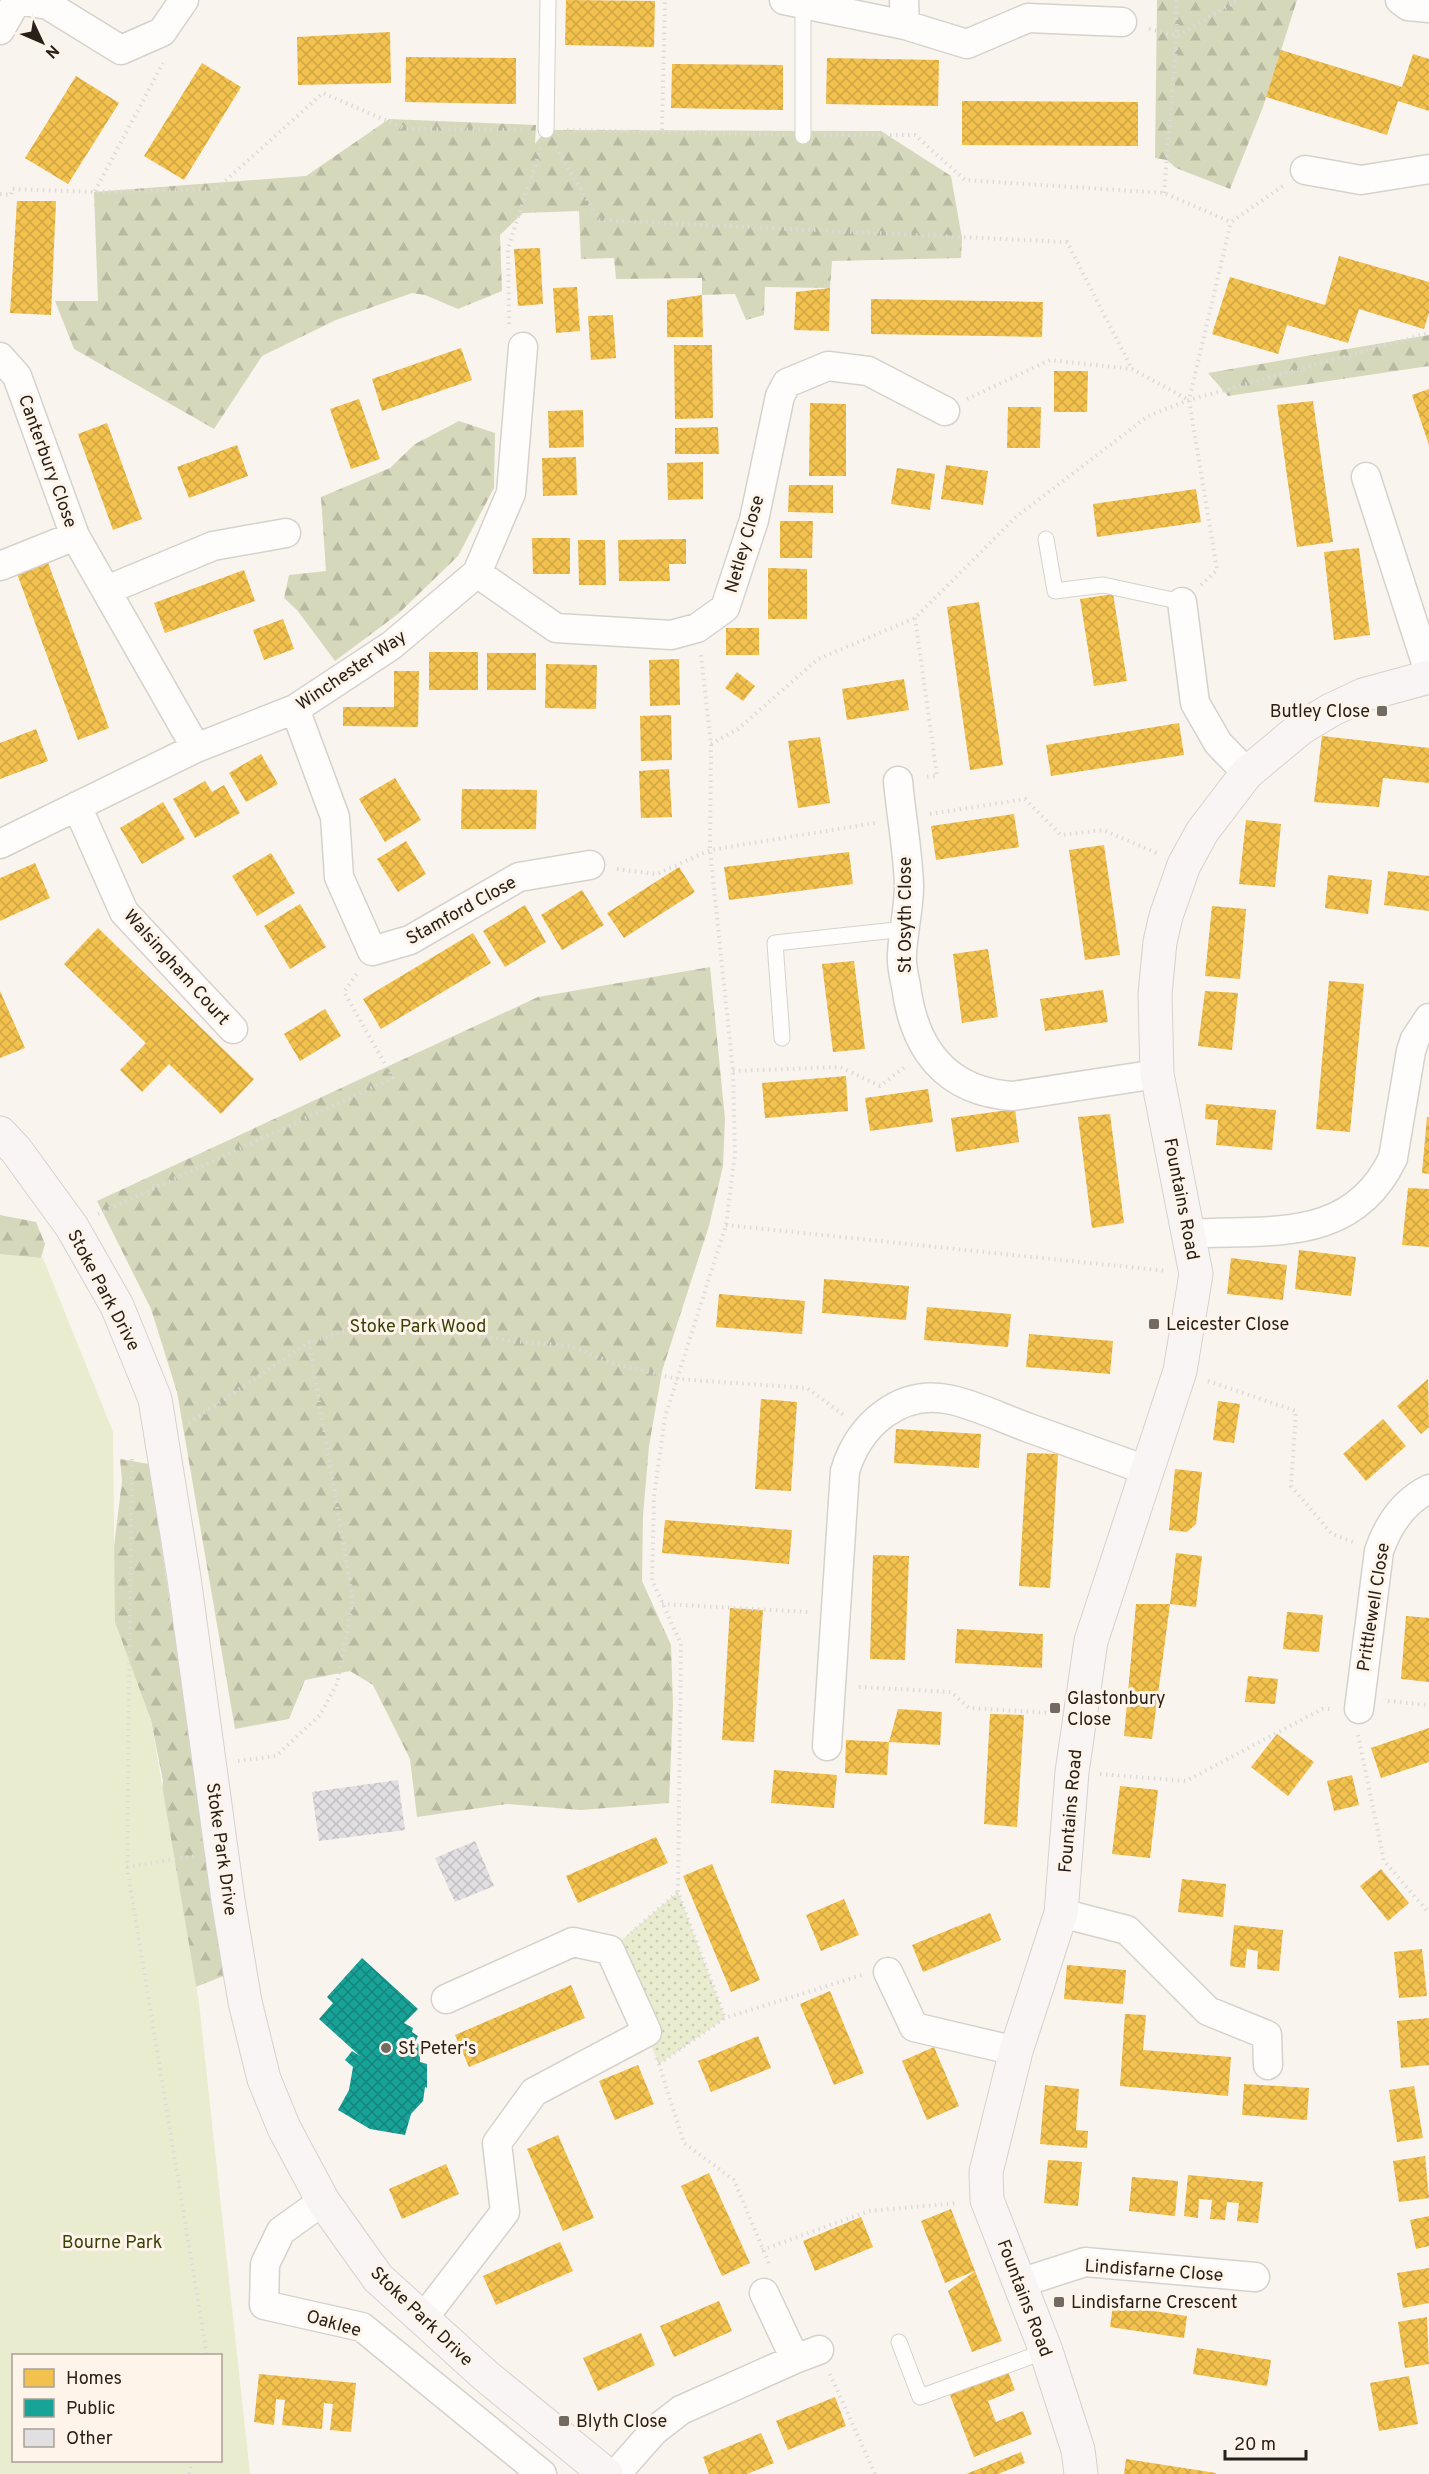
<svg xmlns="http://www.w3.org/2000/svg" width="1429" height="2474" viewBox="0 0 1429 2474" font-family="Overpass,sans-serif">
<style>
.grass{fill:url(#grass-dots)}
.forest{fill:url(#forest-firs)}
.green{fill:#e9eccf;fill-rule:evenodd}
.homes{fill:url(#homes-cross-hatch)}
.public{fill:url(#public-cross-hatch)}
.building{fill:url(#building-cross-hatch)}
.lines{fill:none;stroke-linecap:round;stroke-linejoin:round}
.lane-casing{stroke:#d7d1cb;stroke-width:17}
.street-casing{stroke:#d7d1cb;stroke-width:31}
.secondary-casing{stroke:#d7d1cb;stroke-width:35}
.path{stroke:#dddbda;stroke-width:4;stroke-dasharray:1.5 4.5;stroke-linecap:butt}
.lane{stroke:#fefdfc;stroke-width:15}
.street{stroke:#fefdfc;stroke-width:28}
.secondary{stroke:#f9f5f5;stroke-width:33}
.poi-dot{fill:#716b64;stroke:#fff4e9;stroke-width:2}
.labels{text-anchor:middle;stroke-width:6;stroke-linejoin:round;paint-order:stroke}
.street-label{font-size:18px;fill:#27211a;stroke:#fff4e9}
.poi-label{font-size:18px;fill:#27211a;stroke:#fff4e9;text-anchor:start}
.park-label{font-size:18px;fill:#394109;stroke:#fff4e9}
</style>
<defs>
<pattern id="grass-dots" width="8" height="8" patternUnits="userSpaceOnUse" patternTransform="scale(1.5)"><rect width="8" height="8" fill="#e9eccf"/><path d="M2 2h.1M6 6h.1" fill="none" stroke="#c8cab1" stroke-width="1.8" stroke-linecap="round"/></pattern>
<pattern id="forest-firs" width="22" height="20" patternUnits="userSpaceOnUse" patternTransform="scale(1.5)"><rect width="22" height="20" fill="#d6d8bc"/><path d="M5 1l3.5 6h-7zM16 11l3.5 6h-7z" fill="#b8b9a1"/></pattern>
<pattern id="homes-cross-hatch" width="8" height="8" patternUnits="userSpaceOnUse" patternTransform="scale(1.5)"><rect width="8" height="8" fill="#f2c14e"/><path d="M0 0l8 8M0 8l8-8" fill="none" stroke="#d0a644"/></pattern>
<pattern id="public-cross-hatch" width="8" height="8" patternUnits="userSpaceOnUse" patternTransform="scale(1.5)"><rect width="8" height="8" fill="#17a398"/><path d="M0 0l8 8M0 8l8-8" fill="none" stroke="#15847b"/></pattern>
<pattern id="building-cross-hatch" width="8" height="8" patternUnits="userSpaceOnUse" patternTransform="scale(1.5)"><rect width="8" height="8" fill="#e1dfe2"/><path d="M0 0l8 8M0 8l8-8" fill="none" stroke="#c1bfc1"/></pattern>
</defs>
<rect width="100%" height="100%" fill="#faf4ee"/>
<!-- grass -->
<path class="grass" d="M678 1892 725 2018 659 2064 610 1950Z"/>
<!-- forest -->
<path class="forest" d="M1157 0H1297L1263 107 1230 189 1176 168 1167 160 1155 158Z
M389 119 536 125 535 144 546 130 881 131 951 176 962 238 961 258 832 261 830 288 765 287 764 315 746 320 735 294 702 295V278L616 279 614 258 581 259 579 211 523 213 500 235 502 291 458 309 425 295 412 293 336 320 262 356 214 429 74 349 55 301H98L94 192 306 176Z
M1429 335V366L1228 396 1208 373Z
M459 421 495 433 494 488 458 556 398 614 335 661 297 610 284 598 289 575 326 571 321 497 390 468 415 444Z
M710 967 725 1119 723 1166 709 1226 662 1371 649 1446 643 1516 642 1581 671 1645 673 1706 669 1803 581 1810 507 1804 417 1817 410 1759 373 1685 350 1671 305 1680 289 1719 235 1729 177 1392 151 1309 97 1201 538 997Z
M0 1215 36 1222 45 1244 41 1258 0 1257Z
M120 1459 149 1464 226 1975 193 1988 154 1857 163 1781 151 1720 118 1648 112 1604 113 1555 122 1481Z"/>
<!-- green -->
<path class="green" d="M0 1254 43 1258 113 1432 115 1622 151 1720 199 2003 250 2474H0ZM14 2356H220V2460H14Z"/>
<!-- homes -->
<path class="homes" d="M566 0 655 1 654 47 565 45Z
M390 32 391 83 298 85 297 37Z
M1281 50 1402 87 1413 54 1429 59V111L1398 101 1387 135 1266 97Z
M406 57 516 58V104L405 102Z
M827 58 939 60 938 106 826 104Z
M202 63 241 87 184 180 144 156Z
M672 64 783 65V110L671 108Z
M76 76 119 103 68 184 25 158Z
M962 101 1138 102V146L962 145Z
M17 201H56L51 315 10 313Z
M540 248 543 304 518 306 514 249Z
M1339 256 1429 282V313L1424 329 1359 309 1348 343 1287 325 1278 354 1212 334 1230 277 1325 305Z
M577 287 580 331 556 333 553 288Z
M830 288 829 331 794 330 796 292Z
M702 295 703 337H667V300Z
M871 299 1043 302 1042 337 871 334Z
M613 315 616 358 591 360 588 316Z
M674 345H712L713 418 675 419Z
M461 348 472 380 382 411 372 379Z
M1054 371H1088L1087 412H1054Z
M1429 389V445L1412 395Z
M359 399 380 459 351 469 330 409Z
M1313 401 1333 542 1297 547 1277 405Z
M810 403 846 404V476H809Z
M1008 407H1041L1040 448H1007Z
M583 410 584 447 549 448 548 411Z
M107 423 142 519 113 530 78 434Z
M718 427 719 454H675V428Z
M237 445 248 476 189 498 177 467Z
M576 457 577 495 543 496 542 458Z
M703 462V499L668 500 667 463Z
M946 465 988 471 983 505 941 499Z
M897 468 935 474 930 510 891 504Z
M789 485H833V513L788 512Z
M1196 489 1201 522 1097 537 1093 504Z
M780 521H813L812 558H780Z
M532 538H570V574H533Z
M686 539V564H669L670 581H619L618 540Z
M578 540H605L606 585H579Z
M1359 548 1370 635 1334 640 1324 552Z
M47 560 109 728 78 740 16 571Z
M768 568 807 569V619H768Z
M244 570 255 601 165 633 154 603Z
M1113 594 1127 681 1094 686 1080 599Z
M979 602 1003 765 970 770 947 607Z
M283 619 294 649 264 660 253 630Z
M726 628H759V655H726Z
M429 652H478V690H429Z
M487 653H536V690H487Z
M679 659 680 705 650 706 649 660Z
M546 664 597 665 596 709 545 708Z
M394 671H419L418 727 343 726V707H394Z
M737 672 755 686 743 701 725 688Z
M904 679 909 710 847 720 842 689Z
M671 715 672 760 641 761 640 716Z
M1179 723 1184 755 1051 776 1046 745Z
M36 729 48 761 0 779V743Z
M1322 736 1429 748V783L1383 778 1379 807 1314 802Z
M820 737 830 803 798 808 788 741Z
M261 754 278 784 246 802 229 773Z
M669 769 672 817 641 818 639 771Z
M395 778 421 820 385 842 359 799Z
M205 781 212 792 224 785 240 813 195 838 173 799Z
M462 789 537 790 536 829H461Z
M163 802 185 839 142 864 120 828Z
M1014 814 1019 847 936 860 931 826Z
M1246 820 1281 824 1275 887 1239 884Z
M406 841 426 874 398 892 377 859Z
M1104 845 1120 955 1085 960 1069 850Z
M849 852 853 884 729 900 724 867Z
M271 853 295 893 257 916 232 876Z
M35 863 50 898 0 921V878Z
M679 867 695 892 624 938 607 913Z
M1388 871 1429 876V911L1384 905Z
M1328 875 1372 880 1368 914 1325 908Z
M582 890 604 925 562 950 541 915Z
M300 904 326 947 290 969 264 926Z
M525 905 546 942 505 967 483 931Z
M1212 906 1246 909 1240 979 1205 976Z
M98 928 254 1079 221 1114 169 1064 142 1092 120 1070 146 1043 64 964Z
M473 933 491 963 381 1029 363 999Z
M988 949 998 1017 962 1023 953 954Z
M854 961 865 1049 833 1052 822 964Z
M1329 981 1364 984 1350 1132 1316 1129Z
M1103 990 1108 1022 1045 1031 1040 999Z
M0 991 25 1048 0 1058Z
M1205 991 1238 993 1232 1050 1198 1046Z
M325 1009 341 1036 300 1061 284 1034Z
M846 1076 848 1111 765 1118 762 1083Z
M928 1089 933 1122 870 1131 865 1098Z
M1206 1104 1276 1110 1272 1150 1216 1145 1218 1120 1205 1119Z
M1015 1109 1019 1142 956 1152 951 1118Z
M1110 1114 1124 1223 1092 1228 1078 1117Z
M1427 1117H1429V1174L1422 1173Z
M1408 1188 1429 1189V1247L1402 1245Z
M1299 1250 1356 1257 1351 1296 1295 1289Z
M1231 1258 1287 1265 1283 1300 1227 1294Z
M824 1279 909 1286 906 1320 822 1313Z
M719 1294 805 1301 802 1334 716 1327Z
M927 1307 1011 1314 1008 1347 924 1340Z
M1029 1334 1113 1341 1110 1374 1026 1367Z
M1428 1379 1429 1427 1421 1434 1397 1406Z
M761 1399 797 1402 791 1491 755 1489Z
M1218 1401 1240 1404 1234 1443 1213 1440Z
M1383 1419 1406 1446 1366 1481 1343 1454Z
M896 1429 981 1434 979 1468 894 1463Z
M1027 1453 1058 1454 1050 1588 1019 1586Z
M1175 1469 1202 1472 1196 1524 1187 1532 1169 1530Z
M665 1520 792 1530 789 1564 662 1553Z
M1176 1553 1202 1556 1196 1607 1170 1604 1152 1739 1124 1736 1136 1604H1170Z
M873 1555 909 1556 905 1660 870 1659Z
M730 1608 763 1610 754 1742 722 1740Z
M1287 1612 1323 1615 1319 1652 1283 1649Z
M1406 1616 1429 1618V1682L1401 1679Z
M957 1629 1043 1634 1042 1668 955 1663Z
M1248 1676 1278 1679 1275 1704 1245 1702Z
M898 1709 942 1712 940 1745 889 1742Z
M990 1714 1024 1715 1017 1827 984 1824Z
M1429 1728V1762L1381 1778 1371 1748Z
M1277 1734 1314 1762 1288 1796 1251 1767Z
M846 1740 889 1742 887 1775 845 1773Z
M774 1770 837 1775 834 1808 771 1803Z
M1352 1775 1359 1805 1334 1811 1327 1781Z
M1120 1786 1158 1790 1150 1858 1112 1854Z
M656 1837 668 1863 578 1903 566 1876Z
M712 1864 760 1980 731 1992 683 1876Z
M1381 1869 1409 1903 1388 1921 1360 1886Z
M1182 1879 1226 1884 1223 1917 1178 1912Z
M844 1899 859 1935 821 1951 806 1915Z
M990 1913 1001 1940 923 1972 912 1945Z
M1234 1925 1283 1930 1279 1971 1257 1969 1258 1951 1247 1949 1245 1968 1230 1966Z
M1422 1949 1427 1996 1399 1998 1394 1952Z
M1067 1965 1126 1970 1123 2004 1064 1999Z
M571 1985 585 2018 469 2067 455 2035Z
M830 1991 864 2073 834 2085 800 2004Z
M1125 2014 1146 2015 1143 2050 1231 2057 1228 2096 1120 2086Z
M1429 2018V2065L1401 2068 1397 2021Z
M758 2036 771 2068 711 2092 698 2061Z
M934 2047 959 2106 927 2120 902 2061Z
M638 2065 654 2104 615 2120 599 2081Z
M1244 2084 1309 2088 1307 2120 1242 2115Z
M1045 2085 1079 2089 1076 2130 1088 2131 1087 2148 1040 2144Z
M1414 2086 1423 2138 1397 2142 1389 2090Z
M558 2135 594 2218 563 2231 527 2149Z
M1425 2156 1429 2198 1399 2202 1393 2161Z
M1048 2160 1082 2162 1078 2206 1044 2203Z
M446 2164 459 2194 402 2219 389 2189Z
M709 2173 750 2263 722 2276 681 2186Z
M1188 2175 1263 2182 1258 2223 1237 2221 1239 2203 1227 2202 1225 2220 1210 2219 1212 2200 1199 2199 1198 2218 1184 2216Z
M1132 2177 1178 2181 1175 2216 1129 2211Z
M951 2209 975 2271 945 2283 921 2221Z
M1429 2216V2246L1416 2249 1410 2220Z
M861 2217 873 2247 815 2271 803 2241Z
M560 2242 573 2271 496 2305 483 2276Z
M1429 2268V2303L1403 2308 1397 2273Z
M975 2271 1002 2341 972 2352 948 2291Z
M719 2301 732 2331 674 2357 660 2326Z
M1113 2305 1187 2316 1184 2338 1110 2327Z
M1427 2317 1429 2364 1405 2368 1398 2322Z
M641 2333 655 2365 598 2391 583 2358Z
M1197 2348 1271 2360 1267 2386 1193 2374Z
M1006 2367 1015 2390 988 2401 996 2422 1023 2411 1032 2434 974 2457 948 2390Z
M259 2374 356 2383 351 2432 330 2430 333 2404 324 2403 322 2429 282 2425 285 2400 276 2399 274 2425 254 2422Z
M1409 2376 1418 2424 1379 2431 1370 2383Z
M835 2397 846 2426 788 2450 776 2421Z
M761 2433 774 2463 747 2474H709L703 2457Z
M1021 2452 1025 2463 998 2474H966Z
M1126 2459 1216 2473V2474H1124Z"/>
<!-- public -->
<path class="public" d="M362 1958 418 2009 404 2023 413 2028 412 2032 418 2036 415 2042 420 2045V2062L427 2064V2088L425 2087 423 2101 411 2114 405 2135 370 2129 338 2110 349 2090 353 2067 345 2060 352 2051 360 2056 319 2019 333 2003 327 1997Z"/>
<!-- building -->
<path class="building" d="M398 1780 405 1830 319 1841 312 1792Z
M475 1841 494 1886 455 1902 435 1858Z"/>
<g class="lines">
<defs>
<path id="lane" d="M546 130 548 0
M803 136V3
M1046 539 1055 591 1103 585 1182 602
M782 1038 775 943 905 929
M899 2342 920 2397 1046 2351"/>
<path id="street" d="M784 0 905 25 967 44 1028 18 1122 22
M904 0 905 25
M1400 0 1408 6 1429 8
M0 30 17 0 48 5 121 50 162 32 184 0
M1305 170 1361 180 1429 169
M0 357 17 376 75 536 196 748
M1366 477 1429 672
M0 566 75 536
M477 573 556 628 671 635 697 628 725 608 754 520 780 396 787 383 828 366 868 371 945 411
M107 590 213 546 286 533
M1182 602 1195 703 1218 743 1247 773
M295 709 335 817 339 877 372 951 410 940 519 877 590 865
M898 781C901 815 908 851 909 886 909 909 903 931 902 954 901 965 904 976 906 986 914 1049 946 1092 1013 1096L1157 1074
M77 806 124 912 233 1029
M0 844 196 748 295 709 392 645 477 573 511 493 523 347
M1190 1234C1270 1229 1352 1244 1393 1158L1411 1051 1415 1039 1429 1018
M1359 1709 1379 1551C1388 1525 1403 1502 1429 1489
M827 1746 845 1471C859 1425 900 1388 952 1400 978 1406 1004 1419 1029 1428 1068 1442 1107 1456 1146 1470
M1061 1913 1127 1930 1208 2011 1267 2035 1268 2065
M888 1972 914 2027 1016 2051
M323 2201 281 2231 265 2264 264 2305 362 2327 542 2474
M1020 2283 1085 2262 1255 2277
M422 2320 505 2212 497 2143 534 2092 647 2032 610 1950 573 1942 446 1999
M795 2359 819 2350
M616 2474 654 2431 681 2410 795 2359 764 2293"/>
<path id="secondary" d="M0 1133 16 1150 72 1227 117 1306 155 1399 184 1578 228 1900 245 2002 264 2079 284 2128 323 2201 378 2278 486 2376 606 2474
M1081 2474 1078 2450 1046 2351 987 2200 986 2172 1016 2051 1061 1913 1072 1772 1091 1641 1180 1371 1196 1274 1157 1074 1155 994 1160 942 1166 916 1184 865 1202 832 1247 773 1301 728 1331 710 1363 695 1429 677"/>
</defs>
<!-- lane casing -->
<use href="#lane" class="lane-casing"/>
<!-- street casing -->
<use href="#street" class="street-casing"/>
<!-- secondary casing -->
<use href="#secondary" class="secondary-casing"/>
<!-- path -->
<path class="path" d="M1149 29 1177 36 1238 0
M567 130 784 135
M662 130 665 0
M824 135H915L965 180 1164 193 1231 222 1283 186
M556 147 599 220 1067 242 1132 369
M95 191 163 63
M1164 193 1177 36 1176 0
M0 194 11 195 12 189 94 192 216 189 323 93 406 129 526 130
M509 324 508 248 541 148
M967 399 1050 360 1132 369 1189 400
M1201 585 1217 570 1189 400 1231 222
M915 618 937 776 923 777
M701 655 711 744 710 850 733 1071 735 1154 726 1225 665 1417 654 1496 652 1580 681 1644 678 1892 725 2018
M711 744 738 729 818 659 915 618 1016 517 1148 416 1189 400 1429 333
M930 814 1025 799 1061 835 1103 830 1159 854
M617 869 657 874 710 850 875 823
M733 1071 840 1067 880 1086 906 1066
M98 1214 393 1078 344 992 358 972
M726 1225 1167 1271
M1208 1381 1296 1411 1291 1486 1332 1534 1353 1542
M189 1423 309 1342 359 1327 411 1322 510 1341 571 1346 612 1363 677 1379 807 1388 845 1416
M132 1459 127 1867 207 2356
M662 1604 808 1612
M859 1687 951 1692 969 1708 1052 1713
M1388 1701 1429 1705
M1358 1735 1384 1861 1429 1913
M238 1761 276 1756 320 1715 337 1684 353 1601 309 1342
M1100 1774 1186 1781 1322 1709H1332
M127 1867 194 1856
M631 1933 678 1892
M657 2058 684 2143 734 2180 770 2266
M659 2064 725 2018 862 1975
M762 2250 869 2211 958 2203
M830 2374 875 2474
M189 2474 192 2460"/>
<!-- lane -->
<use href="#lane" class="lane"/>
<!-- street -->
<use href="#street" class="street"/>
<!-- secondary -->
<use href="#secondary" class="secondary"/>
</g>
<!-- markers -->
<g class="poi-dot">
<rect x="1376" y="705" width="12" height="12" rx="3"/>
<rect x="1148" y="1318" width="12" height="12" rx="3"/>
<rect x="1049" y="1702" width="12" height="12" rx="3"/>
<circle cx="386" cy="2048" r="6"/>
<rect x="1053" y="2296" width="12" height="12" rx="3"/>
<rect x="558" y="2415" width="12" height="12" rx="3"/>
</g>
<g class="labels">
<!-- street labels -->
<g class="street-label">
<text transform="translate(48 461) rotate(70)" y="6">Canterbury Close</text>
<text transform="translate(744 544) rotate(-74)" y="6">Netley Close</text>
<text transform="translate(351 670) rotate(-34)" y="6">Winchester Way</text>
<text transform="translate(461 910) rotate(-29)" y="6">Stamford Close</text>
<text transform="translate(905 915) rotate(-90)" y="6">St Osyth Close</text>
<text transform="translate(177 967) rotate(48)" y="6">Walsingham Court</text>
<text transform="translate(1182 1199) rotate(79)" y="6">Fountains Road</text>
<text transform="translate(104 1290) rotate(62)" y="6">Stoke Park Drive</text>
<text transform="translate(1373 1607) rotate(-81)" y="6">Prittlewell Close</text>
<text transform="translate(1070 1811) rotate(-85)" y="6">Fountains Road</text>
<text transform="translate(222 1849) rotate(82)" y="6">Stoke Park Drive</text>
<text transform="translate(1154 2270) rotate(4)" y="6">Lindisfarne Close</text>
<text transform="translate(1025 2298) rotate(69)" y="6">Fountains Road</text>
<text transform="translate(422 2316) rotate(44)" y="6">Stoke Park Drive</text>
<text transform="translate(334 2323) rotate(16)" y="6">Oaklee</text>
</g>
<!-- poi labels -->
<g class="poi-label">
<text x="1370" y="717" text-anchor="end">Butley Close</text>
<text x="1166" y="1330">Leicester Close</text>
<text x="1067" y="1704">Glastonbury<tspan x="1067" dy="21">Close</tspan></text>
<text x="398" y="2054">St Peter's</text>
<text x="1071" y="2308">Lindisfarne Crescent</text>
<text x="576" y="2427">Blyth Close</text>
</g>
<!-- park labels -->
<g class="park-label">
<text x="418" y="1332">Stoke Park Wood</text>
<text x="112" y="2248">Bourne Park</text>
</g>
</g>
<!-- legend -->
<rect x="12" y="2354" width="210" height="108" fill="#fff4e9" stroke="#a9a096" stroke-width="1.5"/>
<rect x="24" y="2369" width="30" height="18" fill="#f2c14e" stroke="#a9a096" stroke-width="1.5"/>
<text x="66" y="2384" font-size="18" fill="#27211a">Homes</text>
<rect x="24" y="2399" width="30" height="18" fill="#17a398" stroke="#a9a096" stroke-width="1.5"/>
<text x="66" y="2414" font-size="18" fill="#27211a">Public</text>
<rect x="24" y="2429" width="30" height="18" fill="#e1dfe2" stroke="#a9a096" stroke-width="1.5"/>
<text x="66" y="2444" font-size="18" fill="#27211a">Other</text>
<!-- north arrow -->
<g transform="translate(42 42) rotate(134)" stroke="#fff4e9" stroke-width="4.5" paint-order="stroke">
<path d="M0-4.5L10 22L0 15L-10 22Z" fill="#27211a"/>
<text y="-9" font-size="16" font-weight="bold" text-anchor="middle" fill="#27211a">N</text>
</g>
<!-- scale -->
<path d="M1225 2450v9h81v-9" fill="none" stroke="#27211a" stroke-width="3"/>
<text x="1234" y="2450" font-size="18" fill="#27211a" stroke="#fff4e9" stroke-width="4.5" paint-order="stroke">20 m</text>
</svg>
